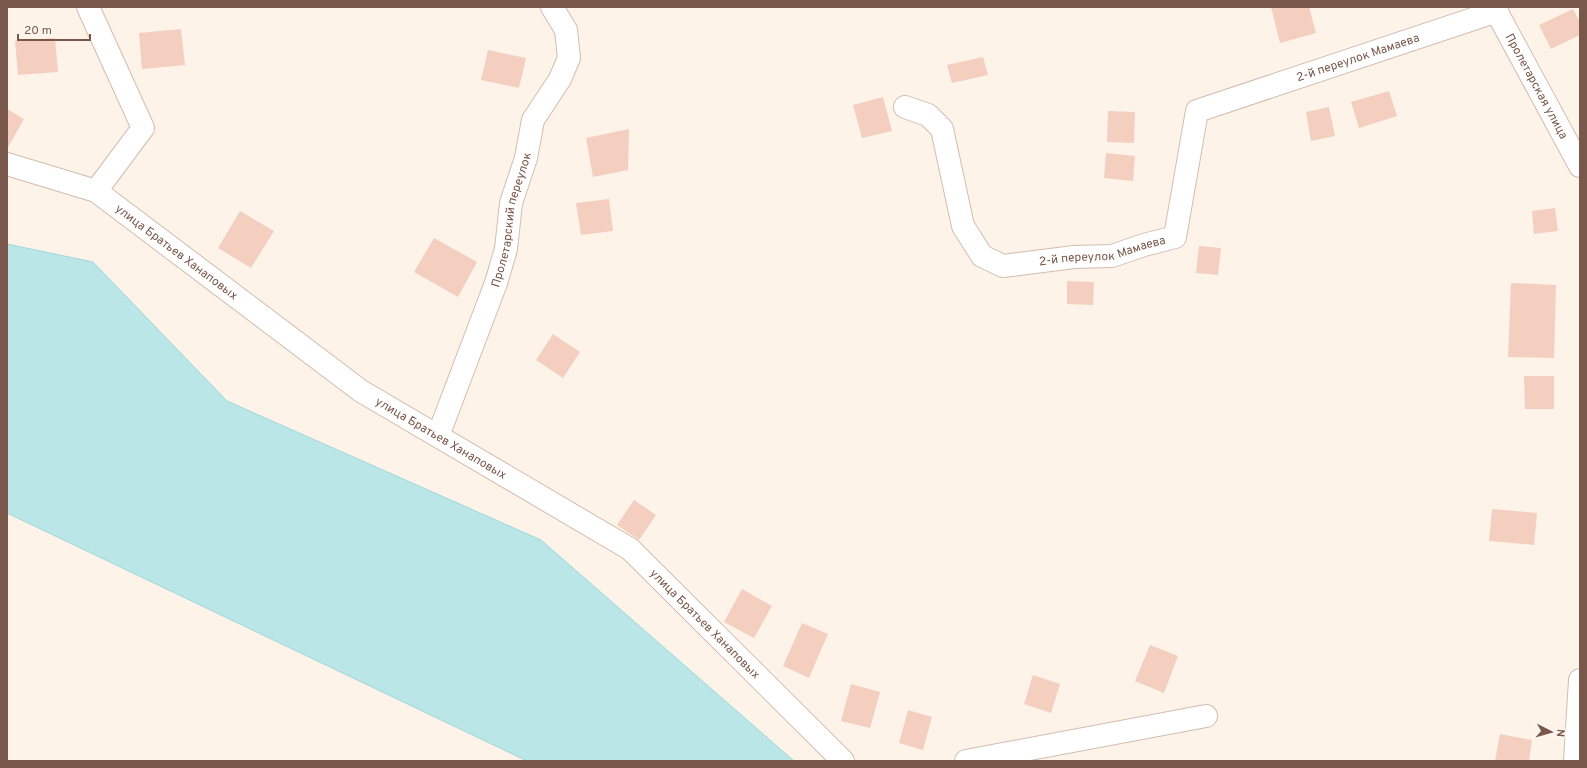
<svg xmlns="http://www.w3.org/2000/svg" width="1587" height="768" viewBox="0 0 1587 768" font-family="Overpass,sans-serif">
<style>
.water{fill:#bbe6e8;stroke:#a1d7da}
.building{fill:#f4cfbf}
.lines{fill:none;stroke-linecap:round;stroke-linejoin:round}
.minor-casing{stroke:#d3bcaf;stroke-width:24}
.minor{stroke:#fff;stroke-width:22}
.labels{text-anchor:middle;stroke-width:3;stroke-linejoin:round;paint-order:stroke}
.street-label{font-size:12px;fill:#79574a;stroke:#fff7ef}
</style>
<rect width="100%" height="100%" fill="#fdf3e8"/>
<!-- water -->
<path class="water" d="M7 244 93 262 227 401 541 540 794 761H527L7 513Z"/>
<!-- building -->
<path class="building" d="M1271 7H1309L1316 33 1280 43Z
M1573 9 1580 22V35L1551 49 1539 25Z
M181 29 185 65 142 69 139 33Z
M55 38 58 72 18 75 15 41Z
M488 50 526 58 519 88 481 80Z
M983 57 988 75 952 83 947 65Z
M1389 91 1397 116 1359 128 1351 102Z
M883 97 892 131 862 138 853 105Z
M1329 107 1335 136 1311 141 1306 112Z
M7 109 24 119 7 149Z
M1108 111 1135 112 1134 143 1107 142Z
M629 129 628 170 593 177 586 138Z
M1106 153 1135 156 1133 181 1104 178Z
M609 199 613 231 581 235 576 203Z
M1555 208 1558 231 1534 234 1532 211Z
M240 211 274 231 251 268 218 248Z
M434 238 477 262 458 297 414 272Z
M1199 246 1221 248 1218 275 1196 273Z
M1067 281 1094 282 1093 305 1067 304Z
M1511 283 1556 285 1554 358 1508 357Z
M553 334 580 352 563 378 536 360Z
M1524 376H1554V409H1525Z
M634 500 656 515 639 540 617 525Z
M1492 509 1537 513 1534 545 1489 541Z
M742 589 772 606 754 638 724 622Z
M802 623 828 634 809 678 783 666Z
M1150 645 1178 656 1164 693 1135 681Z
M1033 675 1060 684 1051 713 1024 704Z
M851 684 880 692 870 728 841 721Z
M908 710 932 717 923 750 899 743Z
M1500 734 1532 740 1529 761H1495Z"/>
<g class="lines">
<defs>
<g id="minor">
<path d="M88 7 143 128 96 191"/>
<path id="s1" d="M1494 7 1580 166"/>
<path id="s2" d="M905 107 928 115 942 129 963 226 982 256 1003 266 1074 257 1112 256 1144 245 1175 237 1197 111 1497 11"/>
<path id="s3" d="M7 164 96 191 361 391 630 549 843 761"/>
<path id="s4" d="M438 436 496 283 506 249 511 203 526 158 533 120 560 79 569 58 566 30 552 7"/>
<path d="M966 761 1206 716"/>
<path d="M1575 761 1580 680"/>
</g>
</defs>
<!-- minor casing -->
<use href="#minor" class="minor-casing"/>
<!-- minor -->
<use href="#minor" class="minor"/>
</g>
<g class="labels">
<!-- street labels -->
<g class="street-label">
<text dy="4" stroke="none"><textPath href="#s2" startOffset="675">2-й переулок Мамаева</textPath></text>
<text dy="4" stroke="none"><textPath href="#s1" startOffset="90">Пролетарская улица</textPath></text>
<text dy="4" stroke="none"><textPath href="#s4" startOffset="229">Пролетарский переулок</textPath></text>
<text dy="4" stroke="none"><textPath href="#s2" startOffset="303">2-й переулок Мамаева</textPath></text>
<text dy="4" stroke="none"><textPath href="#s3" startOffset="194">улица Братьев Ханаповых</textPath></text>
<text dy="4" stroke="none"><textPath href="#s3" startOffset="518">улица Братьев Ханаповых</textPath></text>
<text dy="4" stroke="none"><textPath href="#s3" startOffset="843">улица Братьев Ханаповых</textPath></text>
</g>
</g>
<!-- border -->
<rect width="1587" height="768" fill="none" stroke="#79574a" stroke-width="16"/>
<!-- north arrow -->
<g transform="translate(1551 732) rotate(96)" stroke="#fff7ef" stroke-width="3" paint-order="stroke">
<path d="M0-3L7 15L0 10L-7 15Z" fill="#79574a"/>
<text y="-6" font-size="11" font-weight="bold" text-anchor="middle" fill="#79574a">N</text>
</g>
<!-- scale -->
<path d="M18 34v6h72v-6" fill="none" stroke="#79574a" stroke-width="2"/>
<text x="24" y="34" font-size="12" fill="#79574a" stroke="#fff7ef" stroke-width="3" paint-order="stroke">20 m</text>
</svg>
